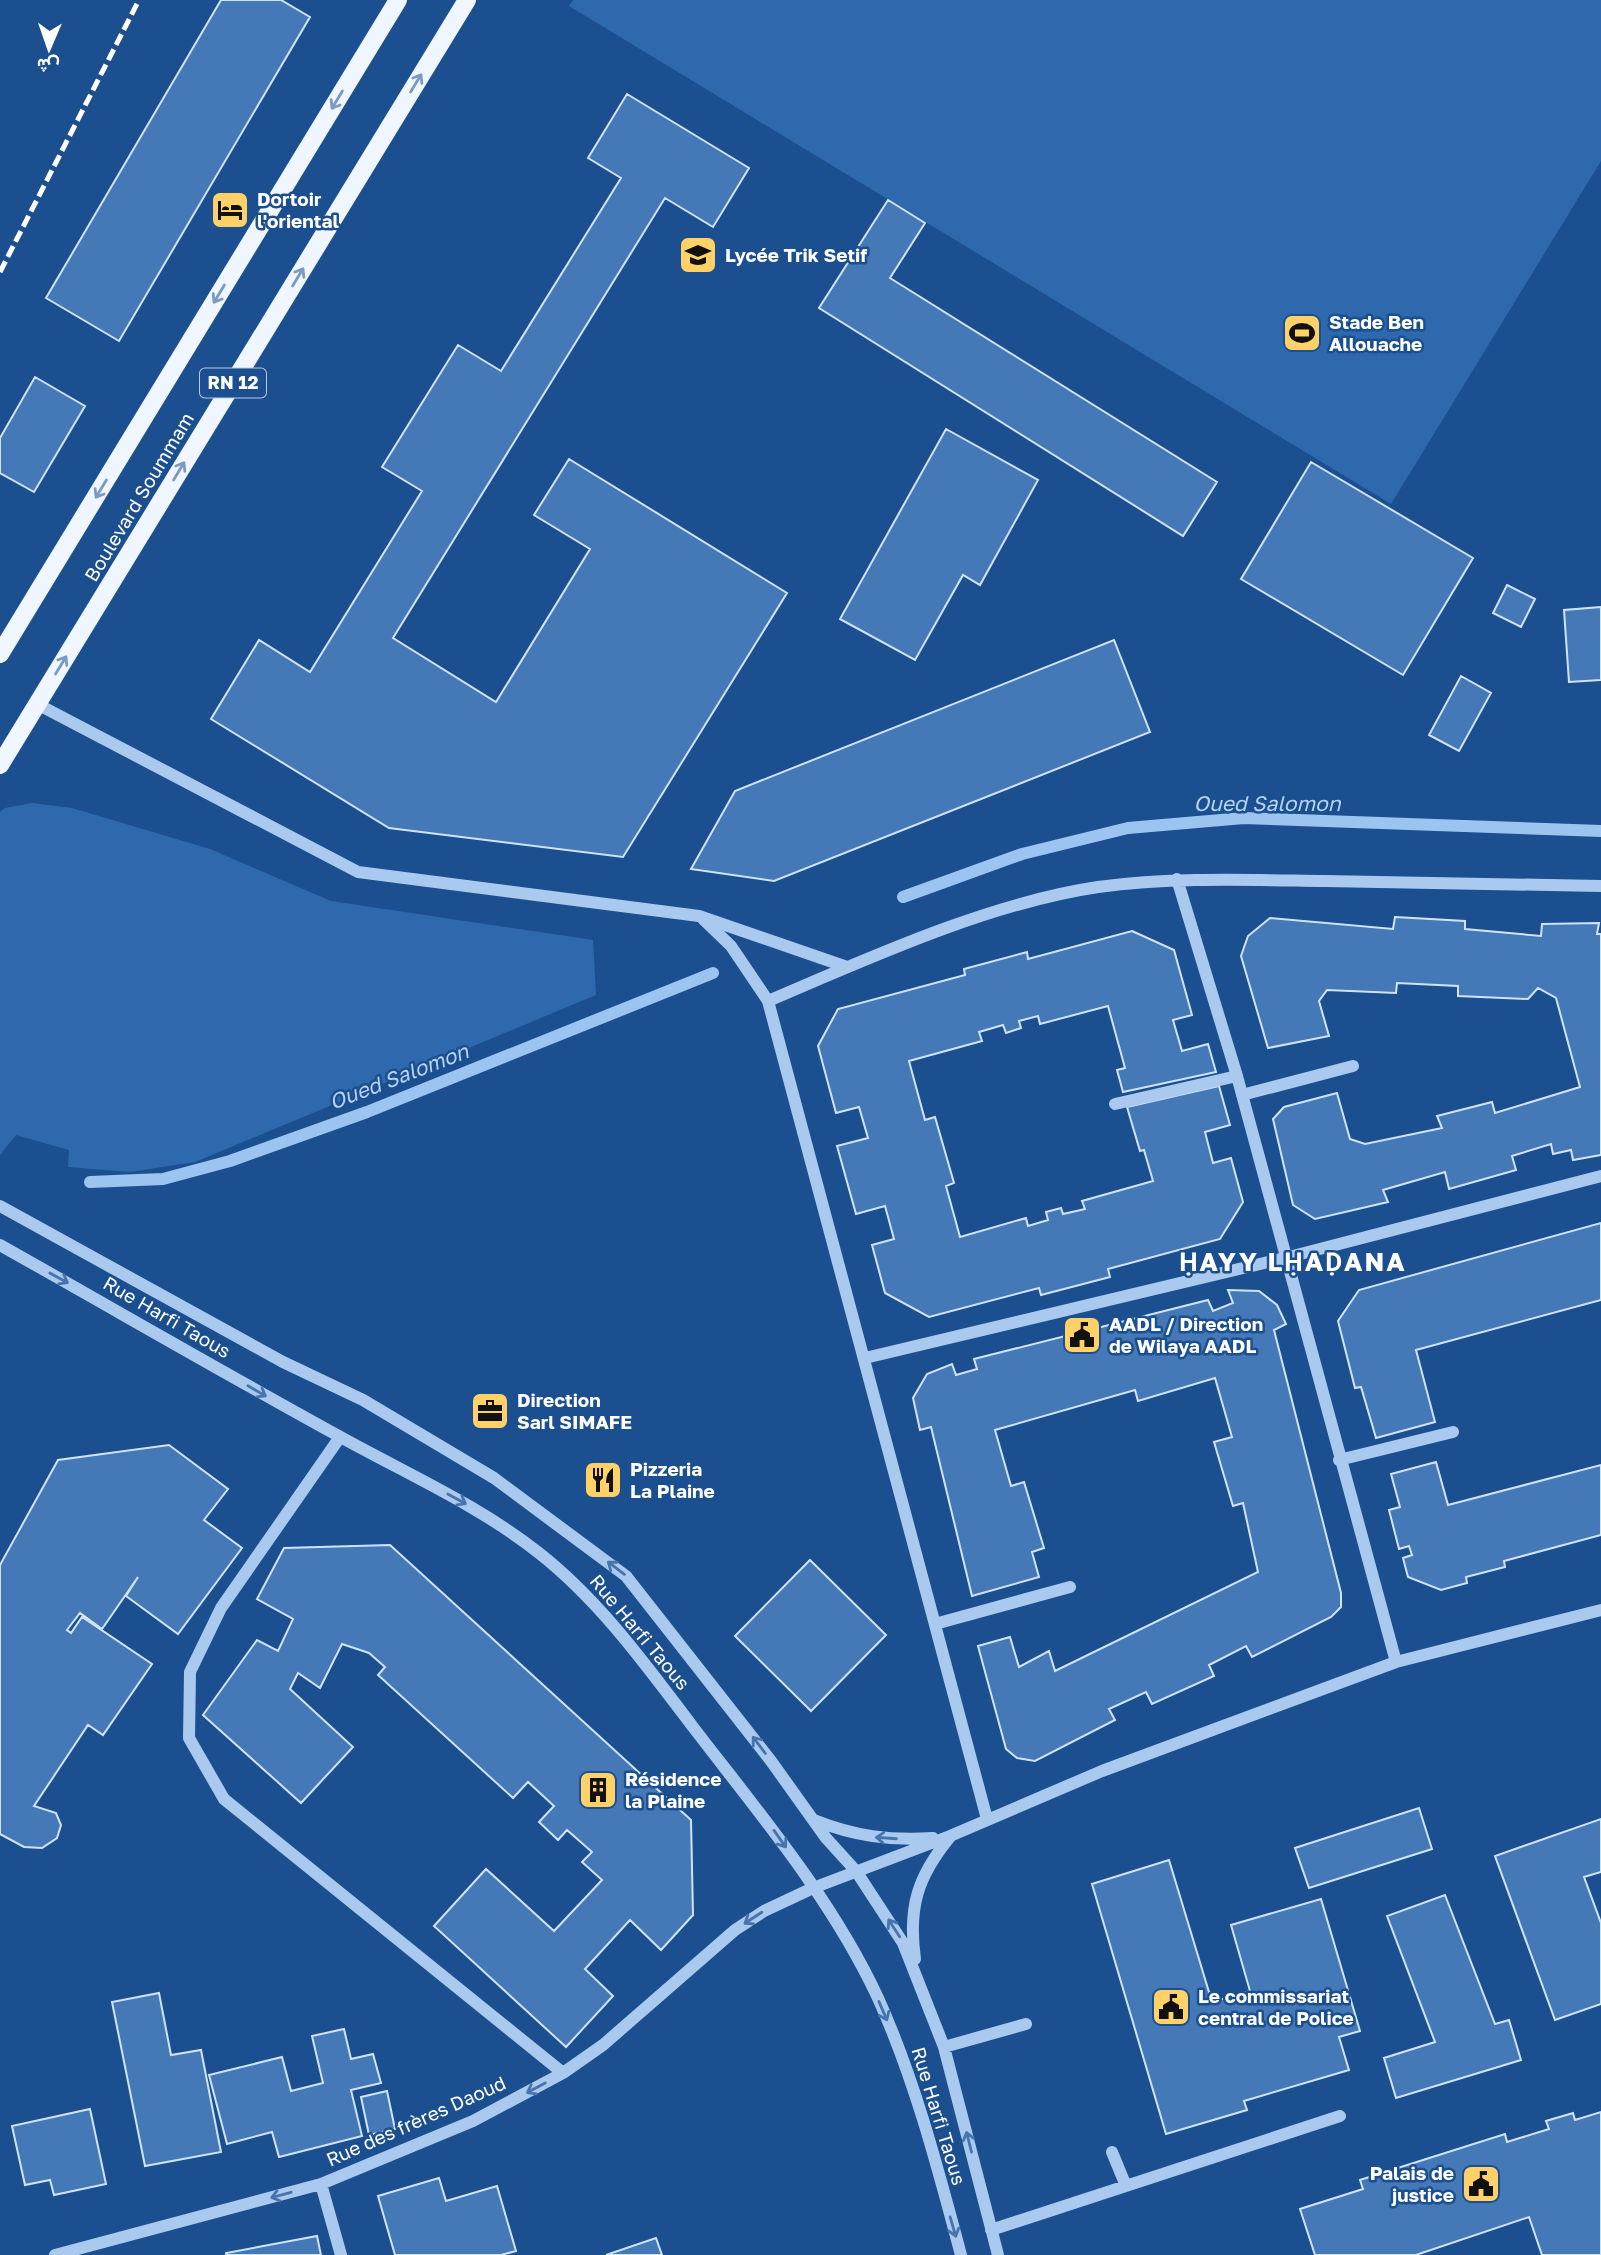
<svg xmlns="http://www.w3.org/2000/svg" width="1601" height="2255" viewBox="0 0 1601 2255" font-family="'Golos Text',Vazirmatn,sans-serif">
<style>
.green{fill:#2e69ad}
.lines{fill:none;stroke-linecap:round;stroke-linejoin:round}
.stream{stroke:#9cc4f0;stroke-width:12}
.building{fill:#4478b7;stroke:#cfe3fa;stroke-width:2}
.minor{stroke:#a9c9ee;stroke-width:12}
.major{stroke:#f0f6ff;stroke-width:18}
.rail{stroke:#fff;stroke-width:5;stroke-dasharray:12 5;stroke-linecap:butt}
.oneway{stroke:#7b9ac1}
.oneway2{stroke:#4674ac}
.labels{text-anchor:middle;stroke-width:5;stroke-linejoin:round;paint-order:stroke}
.shield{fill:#1b4f8f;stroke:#bbcadd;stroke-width:2}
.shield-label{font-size:18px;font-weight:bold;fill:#fff}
.poi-label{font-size:19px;font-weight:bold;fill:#fff;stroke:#1b4f8f;text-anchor:start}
.street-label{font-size:19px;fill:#fff;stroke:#1b4f8f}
.water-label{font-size:21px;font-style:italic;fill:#b5d3f5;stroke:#1b4f8f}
.district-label{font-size:26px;font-weight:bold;letter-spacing:2px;fill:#fff;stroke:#1b4f8f}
</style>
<rect width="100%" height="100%" fill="#1b4f8f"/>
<!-- green -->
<path class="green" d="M573 0H1601V161L1391 504 569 6Z
M32 803 72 808 210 849 331 901 593 940 596 995 195 1162 130 1172 68 1167 69 1150 16 1135 0 1155V812L5 808Z"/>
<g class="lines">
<!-- stream -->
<path class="stream" d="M903 897 1022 854 1128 828 1244 818 1601 831
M90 1182 163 1179 230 1161 367 1112 713 973"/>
</g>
<!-- building -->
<path class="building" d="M221 0H281L310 17 119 341 46 298Z
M627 94 749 168 713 227 665 198 393 638 496 702 590 549 534 515 569 459 787 593 623 857 389 828 211 719 259 640 310 672 422 491 382 467 458 345 501 371 621 178 588 158Z
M888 200 925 223 890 278 1217 482 1183 536 819 308Z
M35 377 85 406 34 492 0 473V438Z
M946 429 1038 480 980 585 963 575 915 660 840 619Z
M1311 462 1473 558 1403 675 1241 579Z
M1507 585 1535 599 1521 627 1493 613Z
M1601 607V680L1569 682 1564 610Z
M1114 640 1150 732 774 881 691 869 735 791Z
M1461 676 1491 693 1459 751 1429 735Z
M1395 917 1465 921V929L1541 936 1542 924 1599 923 1597 934H1601V1155L1573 1160 1571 1150 1553 1154 1551 1144 1512 1156 1516 1170 1449 1189 1445 1172 1383 1190 1388 1202 1315 1219 1293 1205 1273 1119 1284 1107 1337 1093 1350 1139 1365 1144 1442 1128 1437 1116 1492 1102 1495 1113 1580 1087 1556 998 1538 988 1528 999 1458 996V986L1397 983 1396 993 1327 990 1319 1001 1329 1036 1268 1048 1241 956 1248 936 1270 918 1393 929Z
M1132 931 1174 950 1192 1015 1173 1020 1182 1051 1208 1044 1216 1072 1123 1092 1117 1070 1125 1068 1108 1006 1040 1024 1038 1016 1019 1021 1021 1028 1006 1033 1003 1025 979 1032 982 1041 909 1061 925 1120 935 1117 954 1183 946 1186 960 1237 1026 1218 1028 1226 1048 1220 1046 1212 1061 1208 1063 1214 1085 1209 1082 1201 1153 1181 1144 1150 1140 1151 1127 1107 1219 1086 1230 1125 1205 1132 1213 1163 1231 1158 1243 1202 1220 1239 1108 1269 1110 1277 1041 1295 1039 1288 929 1317 885 1293 872 1245 894 1239 885 1206 856 1214 837 1146 868 1138 859 1107 836 1113 818 1046 838 1009 965 975 964 969 1027 952 1028 959Z
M1601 1223V1300L1416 1350 1435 1422 1376 1438 1361 1387 1355 1388 1338 1321 1359 1290Z
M1228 1290 1259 1291 1277 1305 1286 1324 1274 1330 1341 1593V1607L1331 1617 1252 1657 1246 1646 1209 1665 1214 1676 1152 1704 1146 1692 1109 1709 1115 1720 1035 1761 1017 1758 1006 1749 978 1646 1010 1637 1019 1667 1049 1651 1055 1671 1258 1572 1243 1503 1233 1506 1214 1442 1232 1437 1215 1378 1138 1401 1135 1390 995 1430 1011 1486 1024 1482 1044 1548 1032 1552 1039 1577 972 1596 931 1427 920 1430 913 1398 927 1374 952 1364 956 1375 977 1369 974 1359 1208 1300 1213 1311 1233 1303Z
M169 1445 228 1489 204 1520 242 1548 178 1634 126 1596 138 1577 102 1629 80 1613 67 1630 71 1633 82 1617 152 1664 103 1735 88 1725 34 1806 56 1813 61 1825 57 1838 42 1848 24 1847 0 1834V1565L58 1460Z
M1436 1462 1448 1505 1601 1465V1535L1504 1561 1505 1567 1466 1577 1467 1583 1441 1590 1408 1577 1403 1558 1412 1555 1409 1546 1399 1549 1389 1510 1400 1507 1391 1474Z
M390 1545 691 1820 693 1915 661 1950 630 1920 585 1969 613 1996 566 2047 434 1926 486 1869 554 1931 602 1880 582 1862 592 1852 567 1830 558 1840 539 1822 554 1806 528 1782 513 1798 378 1675 385 1667 369 1653 342 1644 320 1688 298 1673 290 1689 353 1747 301 1803 203 1715 257 1640 278 1651 293 1619 257 1599 284 1548Z
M810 1560 886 1635 811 1711 735 1636Z
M1419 1808 1432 1849 1309 1888 1295 1848Z
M1601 1819V1872L1584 1877 1601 1923V2004L1555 2020 1495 1856Z
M1169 1860 1212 2002 1250 1991 1231 1925 1321 1899 1360 2031 1339 2037 1349 2070 1244 2101 1247 2110 1166 2134 1092 1884Z
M1445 1895 1495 2024 1509 2020 1521 2060 1396 2098 1384 2058 1435 2042 1387 1916Z
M159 1993 171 2055 201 2050 221 2152 145 2166 112 2002Z
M344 2029 351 2059 373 2054 381 2083 351 2090 362 2136 279 2157 272 2132 227 2144 209 2075 282 2057 291 2091 323 2083 312 2036Z
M387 2091 395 2129 369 2135 361 2097Z
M90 2109 106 2184 54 2195 50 2180 25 2185 12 2126Z
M1601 2112V2255H1542L1529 2217 1416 2255H1315L1300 2209 1363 2189 1360 2180 1505 2134 1507 2142 1549 2129 1546 2121 1573 2113 1575 2120Z
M439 2178 446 2201 497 2186 516 2251 501 2255H395L378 2196Z
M317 2236 321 2255H226V2253Z
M656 2238 662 2255H606Z"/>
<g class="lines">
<!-- minor -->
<path class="minor" d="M37 704 358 872 699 916 847 967
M1177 879 1237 1076 1396 1662
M703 919 731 946 768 1001
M1242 1095 1353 1066
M1115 1104 1237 1076
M0 1206 283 1362 363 1400 494 1478 626 1576 771 1761 826 1838 856 1871 903 1943 944 2047 998 2255
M0 1245C112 1308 224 1373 337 1435 405 1473 477 1504 539 1553 600 1601 646 1665 693 1727 759 1813 832 1899 878 1998 915 2080 938 2169 961 2255
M865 1358 1285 1258 1601 1176
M340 1437 221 1608 190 1672 189 1738 224 1799 563 2073
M1339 1460 1453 1432
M935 1624 1070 1587
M987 1819 768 1001C869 958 989 903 1098 887 1174 877 1248 880 1325 881 1417 883 1509 885 1601 886
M814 1820C854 1836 890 1841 933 1838
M915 1959C908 1908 917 1877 950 1837
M944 2047 1026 2024
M1112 2152 1126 2186
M321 2184 341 2255
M991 2230 1340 2116
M55 2255 321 2184 473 2121 563 2073 603 2045 735 1930 764 1911 813 1888 950 1836 1102 1771 1396 1662 1601 1610"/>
<!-- major -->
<path class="major" d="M0 654 398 0
M0 765 467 0"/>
<!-- rail -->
<path class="rail" d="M0 272 139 0"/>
</g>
<!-- one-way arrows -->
<defs><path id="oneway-shaft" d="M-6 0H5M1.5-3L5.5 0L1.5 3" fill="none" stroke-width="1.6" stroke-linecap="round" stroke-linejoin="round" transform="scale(1.75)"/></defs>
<g class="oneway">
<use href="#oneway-shaft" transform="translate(416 83) rotate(-59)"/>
<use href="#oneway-shaft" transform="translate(337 100) rotate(121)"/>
<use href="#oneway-shaft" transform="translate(298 277) rotate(-59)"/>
<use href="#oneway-shaft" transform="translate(219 294) rotate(121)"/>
<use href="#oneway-shaft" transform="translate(179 471) rotate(-59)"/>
<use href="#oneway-shaft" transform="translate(101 489) rotate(121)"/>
<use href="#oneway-shaft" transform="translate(61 665) rotate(-59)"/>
</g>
<g class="oneway2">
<use href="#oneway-shaft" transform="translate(59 1278) rotate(29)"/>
<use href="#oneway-shaft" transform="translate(257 1391) rotate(30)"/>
<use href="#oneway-shaft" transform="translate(457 1499) rotate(29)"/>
<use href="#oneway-shaft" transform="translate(616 1568) rotate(-143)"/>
<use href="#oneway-shaft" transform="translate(759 1745) rotate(-127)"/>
<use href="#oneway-shaft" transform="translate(886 1838) rotate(-176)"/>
<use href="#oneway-shaft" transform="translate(780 1839) rotate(55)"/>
<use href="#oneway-shaft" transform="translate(753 1918) rotate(147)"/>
<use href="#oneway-shaft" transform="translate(894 1928) rotate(-123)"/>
<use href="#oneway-shaft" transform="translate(883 2011) rotate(67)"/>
<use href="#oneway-shaft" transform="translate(536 2088) rotate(152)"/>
<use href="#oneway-shaft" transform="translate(969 2142) rotate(-104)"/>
<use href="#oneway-shaft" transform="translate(281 2195) rotate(165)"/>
<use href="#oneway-shaft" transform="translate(953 2227) rotate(74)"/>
</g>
<!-- icons -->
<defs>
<symbol id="hotel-square" viewBox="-11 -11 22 22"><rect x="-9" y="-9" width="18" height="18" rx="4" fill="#ffd166" stroke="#1b4f8f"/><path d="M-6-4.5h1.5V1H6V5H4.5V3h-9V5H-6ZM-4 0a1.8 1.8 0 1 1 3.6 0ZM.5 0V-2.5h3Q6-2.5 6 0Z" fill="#111"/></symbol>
<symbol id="school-square" viewBox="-11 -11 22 22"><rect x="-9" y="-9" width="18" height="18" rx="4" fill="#ffd166" stroke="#1b4f8f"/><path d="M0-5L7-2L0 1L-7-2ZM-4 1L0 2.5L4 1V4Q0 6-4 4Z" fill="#111"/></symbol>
<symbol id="stadium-square" viewBox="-11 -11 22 22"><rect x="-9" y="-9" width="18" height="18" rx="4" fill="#ffd166" stroke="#1b4f8f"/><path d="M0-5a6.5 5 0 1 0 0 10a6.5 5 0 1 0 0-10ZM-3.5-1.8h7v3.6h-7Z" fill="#111"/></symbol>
<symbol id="civic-square" viewBox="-11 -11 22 22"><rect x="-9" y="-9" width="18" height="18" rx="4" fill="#ffd166" stroke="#1b4f8f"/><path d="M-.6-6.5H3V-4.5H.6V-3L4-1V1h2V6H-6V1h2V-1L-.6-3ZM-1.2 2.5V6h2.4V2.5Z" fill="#111"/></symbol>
<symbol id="office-square" viewBox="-11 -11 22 22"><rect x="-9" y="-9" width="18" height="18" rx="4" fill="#ffd166" stroke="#1b4f8f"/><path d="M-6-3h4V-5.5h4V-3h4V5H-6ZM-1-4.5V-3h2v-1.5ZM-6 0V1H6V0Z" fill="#111"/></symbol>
<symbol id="restaurant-square" viewBox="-11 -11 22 22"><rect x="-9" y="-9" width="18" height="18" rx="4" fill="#ffd166" stroke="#1b4f8f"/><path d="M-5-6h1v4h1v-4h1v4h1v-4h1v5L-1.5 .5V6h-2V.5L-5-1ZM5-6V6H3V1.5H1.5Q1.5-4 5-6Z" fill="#111"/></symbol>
<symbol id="building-square" viewBox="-11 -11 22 22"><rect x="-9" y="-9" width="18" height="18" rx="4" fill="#ffd166" stroke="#1b4f8f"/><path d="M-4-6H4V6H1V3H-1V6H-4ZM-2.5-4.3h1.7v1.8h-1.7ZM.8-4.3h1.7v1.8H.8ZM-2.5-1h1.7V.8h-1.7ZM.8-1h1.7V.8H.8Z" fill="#111"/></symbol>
</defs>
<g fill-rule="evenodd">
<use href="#hotel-square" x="208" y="188" width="44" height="44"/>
<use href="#school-square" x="676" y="233" width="44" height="44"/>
<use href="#stadium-square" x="1280" y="311" width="44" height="44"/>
<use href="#civic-square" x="1060" y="1313" width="44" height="44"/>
<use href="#office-square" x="468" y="1389" width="44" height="44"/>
<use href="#restaurant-square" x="581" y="1458" width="44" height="44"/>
<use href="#building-square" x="576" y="1768" width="44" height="44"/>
<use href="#civic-square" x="1149" y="1985" width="44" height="44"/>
<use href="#civic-square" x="1459" y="2162" width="44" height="44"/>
</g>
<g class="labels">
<!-- shield labels -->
<rect class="shield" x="200" y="368.5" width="66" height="29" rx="5"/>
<g class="shield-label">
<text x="233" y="389">RN 12</text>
</g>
<!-- poi labels -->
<g class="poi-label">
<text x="257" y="206">Dortoir<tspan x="257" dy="22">l'oriental</tspan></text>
<text x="725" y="262">Lycée Trik Setif</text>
<text x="1329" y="329">Stade Ben<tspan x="1329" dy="22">Allouache</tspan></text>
<text x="1109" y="1331">AADL / Direction<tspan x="1109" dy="22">de Wilaya AADL</tspan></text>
<text x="517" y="1407">Direction<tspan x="517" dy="22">Sarl SIMAFE</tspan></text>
<text x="630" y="1476">Pizzeria<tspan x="630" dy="22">La Plaine</tspan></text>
<text x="625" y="1786">Résidence<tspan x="625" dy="22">la Plaine</tspan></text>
<text x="1198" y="2003">Le commissariat<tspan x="1198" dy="22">central de Police</tspan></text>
<text x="1454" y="2180" text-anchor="end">Palais de<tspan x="1454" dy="22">justice</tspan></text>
</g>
<!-- street labels -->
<g class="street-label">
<text transform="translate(139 497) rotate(-59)" y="7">Boulevard Soummam</text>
<text transform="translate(167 1317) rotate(30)" y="7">Rue Harfi Taous</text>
<text transform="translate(640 1632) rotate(50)" y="7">Rue Harfi Taous</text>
<text transform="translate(939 2116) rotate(73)" y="7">Rue Harfi Taous</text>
<text transform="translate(416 2121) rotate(-24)" y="7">Rue des frères Daoud</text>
</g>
<!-- water labels -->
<g class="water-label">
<text x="1267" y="811">Oued Salomon</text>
<text transform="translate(399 1077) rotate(-21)" y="7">Oued Salomon</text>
</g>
<!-- district labels -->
<g class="district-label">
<text x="1293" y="1271">ḤAYY LḤAḌANA</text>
</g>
</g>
<!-- north arrow -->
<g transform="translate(49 49) rotate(182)" stroke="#1b4f8f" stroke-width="5" paint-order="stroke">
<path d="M0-5L12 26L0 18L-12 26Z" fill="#ffffff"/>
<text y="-10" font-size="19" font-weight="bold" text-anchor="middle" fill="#ffffff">ش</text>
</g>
</svg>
